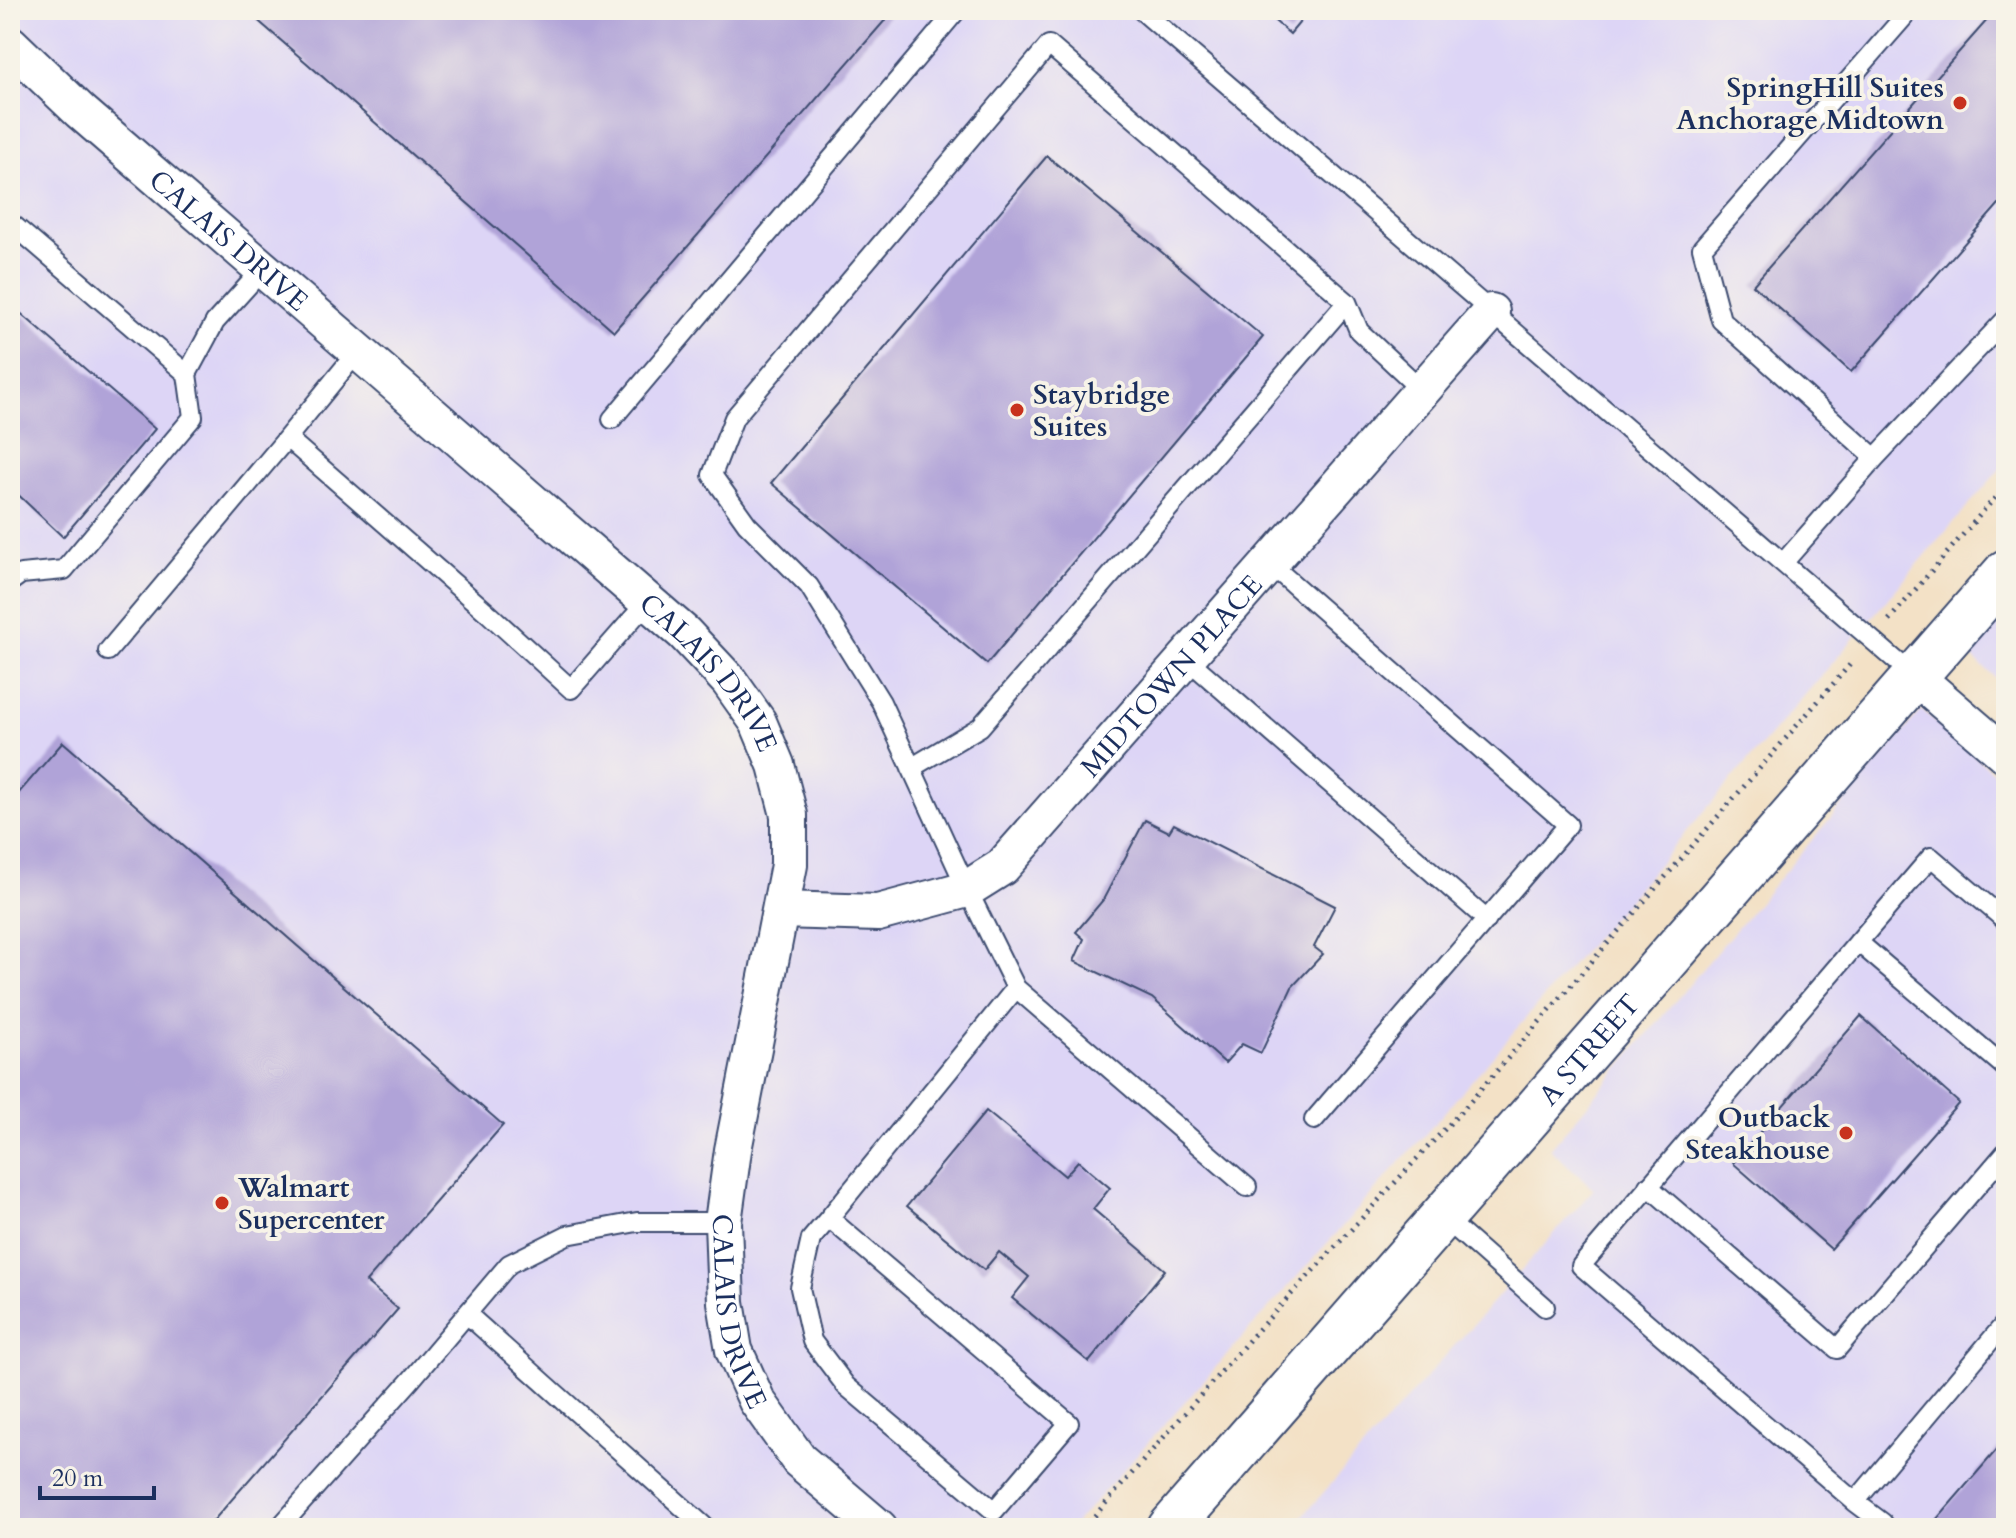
<svg xmlns="http://www.w3.org/2000/svg" width="2016" height="1538" viewBox="0 0 2016 1538" font-family="Cardo,serif">
<style>
.built{fill:#ddd5f6}
.building{fill:#b0a3d8}
.lines{fill:none;stroke-linecap:round;stroke-linejoin:round}
.service-casing{stroke:#3b4a6e;stroke-width:22}
.minor-casing{stroke:#3b4a6e;stroke-width:40}
.primary-casing{stroke:#3b4a6e;stroke-width:48}
.path{stroke:#3b4a6e;stroke-width:5;stroke-dasharray:2 6;stroke-linecap:butt}
.service{stroke:#fff;stroke-width:18}
.minor{stroke:#fff;stroke-width:36}
.primary{stroke:#fff;stroke-width:44}
.poi-dot{fill:#c8321e;stroke:#f7f3e8;stroke-width:3}
.labels{text-anchor:middle;stroke-width:8;stroke-linejoin:round;paint-order:stroke}
.poi-label{font-size:28px;font-weight:bold;fill:#1b2f5e;stroke:#f7f3e8;text-anchor:end}
.street-label{font-size:28px;fill:#1b2f5e;stroke:#f7f3e8}
</style>
<rect width="100%" height="100%" fill="#f7f3e8"/>
<filter id="ink" filterUnits="userSpaceOnUse"><feTurbulence type="fractalNoise" baseFrequency=".0125" numOctaves="2"/><feDisplacementMap in="SourceGraphic" scale="16" xChannelSelector="R" yChannelSelector="G"/><feConvolveMatrix kernelMatrix="1 2 1 2 8 2 1 2 1" color-interpolation-filters="sRGB"/></filter>
<filter id="wash" filterUnits="userSpaceOnUse"><feTurbulence type="fractalNoise" baseFrequency=".006" numOctaves="4" result="noise"/><feDisplacementMap in="SourceGraphic" scale="32" xChannelSelector="R" yChannelSelector="G"/><feGaussianBlur stdDeviation="1.8" result="paint"/><feColorMatrix in="noise" values="0 0 0 0 0 0 0 0 0 0 0 0 0 0 0 0 0 1.4 0 .05"/><feComposite in="paint" operator="in"/></filter>
<g filter="url(#wash)">
<rect width="100%" height="100%" fill="#f3e1c6"/>
<!-- built -->
<path class="built" d="M12 10H2006V462L1430 1129 1071 1528H10V13Z
M2006 572V687L1949 637Z
M1922 710 2006 783V1528H1292L1594 1189 1550 1149Z"/>
<g id="blocks">
<!-- building -->
<path class="building" d="M246 10H894L614 331Z
M1262 10H1310L1290 34Z
M1996 10H2006V196L1851 372 1753 285Z
M1047 156 1263 337 987 664 771 483Z
M10 304 155 429 63 537 10 487Z
M63 742 503 1125 366 1282 398 1309 207 1528H10V803Z
M1145 820 1169 832 1174 824 1335 906 1314 947 1323 954 1292 987 1261 1053 1242 1044 1225 1063 1152 998 1074 961 1084 939 1076 932 1103 900Z
M1861 1016 1959 1103 1831 1249 1733 1163Z
M986 1111 1065 1176 1078 1161 1110 1188 1093 1209 1165 1270 1089 1362 1012 1298 1029 1277 999 1252 984 1270 907 1206Z
M2006 1439V1528H1929Z"/>
</g>
</g>
<g filter="url(#ink)">
<use href="#blocks" fill-opacity="0" stroke="#3b4a6e" stroke-width="2"/>
<g class="lines">
<defs>
<path id="service" d="M1141 10 1914 676
M10 222 187 374 193 417 64 570 21 574 10 582
M358 351 287 438 489 614 571 689 648 601
M187 374 215 322 263 269
M612 419 957 10
M1875 458 1721 320 1702 248 1910 10
M1269 563 1568 825 1314 1120
M1783 563 1875 458 2006 319
M108 651 287 438
M1186 658 1487 920
M911 768 980 727 1347 302
M2006 921 1931 857 1581 1266 1855 1502 2006 1322
M1858 942 2006 1068
M1648 1186 1837 1349 2006 1152
M1247 1187 1016 988 967 889 881 702 809 586 747 524 712 475 734 418 1049 45 1347 302 1359 331 1422 390
M1442 1216 1545 1307
M829 1218 1069 1423 994 1511 846 1386 812 1341 800 1288 811 1239 829 1218 1016 988
M467 1314 706 1528
M1855 1502 1883 1523 1879 1528
M279 1528 410 1381 509 1264 567 1235 637 1222H723"/>
<g id="minor">
<path id="s1" d="M10 44 80 111 684 633 729 681 758 722 776 765 789 815V865L733 1150 723 1222 726 1302 734 1350 757 1401 799 1460 879 1528"/>
<path d="M1914 676 2006 755"/>
<path id="s2" d="M781 910 878 913 967 889 1002 867 1491 312"/>
</g>
<g id="primary">
<path id="s3" d="M1170 1528 2006 572"/>
</g>
</defs>
<!-- service casing -->
<use href="#service" class="service-casing"/>
<!-- minor casing -->
<use href="#minor" class="minor-casing"/>
<!-- primary casing -->
<use href="#primary" class="primary-casing"/>
<!-- path -->
<path class="path" d="M1889 620 2006 485
M1084 1528 1257 1331 1468 1104 1853 661"/>
<!-- service -->
<use href="#service" class="service"/>
<!-- minor -->
<use href="#minor" class="minor"/>
<!-- primary -->
<use href="#primary" class="primary"/>
</g>
</g>
<!-- markers -->
<g class="poi-dot">
<circle cx="1960" cy="103" r="8"/>
<circle cx="1017" cy="410" r="8"/>
<circle cx="1846" cy="1133" r="8"/>
<circle cx="222" cy="1203" r="8"/>
</g>
<g class="labels">
<!-- poi labels -->
<g class="poi-label">
<text x="1944" y="97">SpringHill Suites<tspan x="1944" dy="32">Anchorage Midtown</tspan></text>
<text x="1033" y="404" text-anchor="start">Staybridge<tspan x="1033" dy="32">Suites</tspan></text>
<text x="1830" y="1127">Outback<tspan x="1830" dy="32">Steakhouse</tspan></text>
<text x="238" y="1197" text-anchor="start">Walmart<tspan x="238" dy="32">Supercenter</tspan></text>
</g>
<!-- street labels -->
<g class="street-label">
<text dy="10" stroke="none"><textPath href="#s1" startOffset="294">CALAIS DRIVE</textPath></text>
<text dy="10" stroke="none"><textPath href="#s1" startOffset="942">CALAIS DRIVE</textPath></text>
<text dy="10" stroke="none"><textPath href="#s2" startOffset="486">MIDTOWN PLACE</textPath></text>
<text dy="10" stroke="none"><textPath href="#s3" startOffset="636">A STREET</textPath></text>
<text dy="10" stroke="none"><textPath href="#s1" startOffset="1614">CALAIS DRIVE</textPath></text>
</g>
</g>
<!-- margin -->
<rect width="2016" height="1538" fill="none" stroke="#f7f3e8" stroke-width="40"/>
<!-- scale -->
<path d="M40 1486v12h114v-12" fill="none" stroke="#1b2f5e" stroke-width="4"/>
<text x="52" y="1486" font-size="24" fill="#1b2f5e" stroke="#f7f3e8" stroke-width="6" paint-order="stroke">20 m</text>
</svg>
